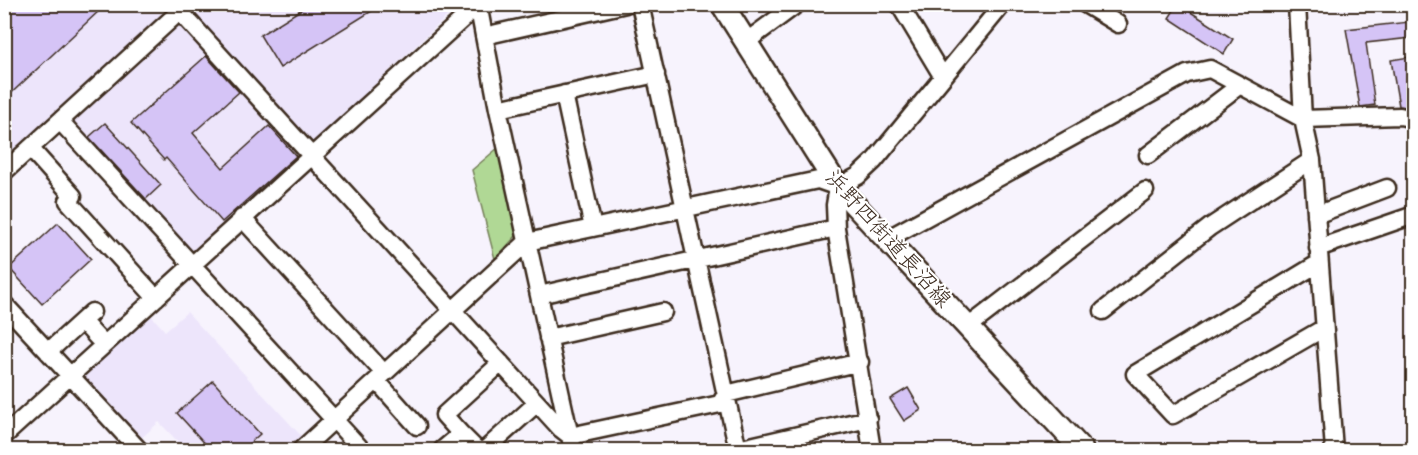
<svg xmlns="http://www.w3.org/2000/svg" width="1418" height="455" viewBox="0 0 1418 455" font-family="'Comic Neue','Klee One',sans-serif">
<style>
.built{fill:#ede5fb}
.green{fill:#b0d895;stroke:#76815a;stroke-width:1.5}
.building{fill:#d5c4f6;stroke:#3b2a1e;stroke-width:1.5}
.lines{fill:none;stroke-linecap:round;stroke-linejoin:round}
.minor-casing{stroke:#3b2a1e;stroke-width:21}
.major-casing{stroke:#3b2a1e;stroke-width:26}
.minor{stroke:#fff;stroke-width:16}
.major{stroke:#fff;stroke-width:21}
.labels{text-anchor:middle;stroke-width:4.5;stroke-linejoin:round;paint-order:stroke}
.street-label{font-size:22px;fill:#3b2a1e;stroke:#fff}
</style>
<rect width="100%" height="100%" fill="#f7f3fd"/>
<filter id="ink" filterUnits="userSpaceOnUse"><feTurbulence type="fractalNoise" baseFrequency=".0167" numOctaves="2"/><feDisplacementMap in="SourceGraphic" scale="12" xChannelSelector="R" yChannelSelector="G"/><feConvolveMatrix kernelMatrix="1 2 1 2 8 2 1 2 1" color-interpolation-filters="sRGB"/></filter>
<g filter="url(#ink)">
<!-- built -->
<path class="built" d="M460 4 309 147 181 5Z
M5 5H154L164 15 5 160Z
M179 21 302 157 191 258 67 122Z
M147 311 165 331 187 312 304 439 292 450H186L159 422 137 442 76 376Z"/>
<!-- green -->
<path class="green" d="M499 147 519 229 516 236 495 259 472 170Z"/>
<!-- building -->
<path class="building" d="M4 4H95L100 10 4 100Z
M310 4H383L280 68 260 35Z
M1178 4 1233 39 1224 54 1169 18Z
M1409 22 1411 38 1366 43 1375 105 1360 107 1346 29Z
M206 56 239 92 193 133 223 168 269 126 296 156 222 222 166 158 164 160 131 123Z
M1409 57 1413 85V108L1399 106 1391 60Z
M105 123 161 185 146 199 89 137Z
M58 223 91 259 42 304 9 268Z
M213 381 260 434 242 450H211L177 413Z
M908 388 921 410 904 421 890 399Z"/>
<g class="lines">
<defs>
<path id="minor" d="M173 4 561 429 570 436 720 404 726 394 860 362
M478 4 498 109 573 450
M640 4 738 450
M899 4 943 77
M1085 4 1118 24
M1297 4 1303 119 1312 160 1334 450
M484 36 626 4
M747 41 797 4
M564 94 593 228
M498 109 656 74
M60 121 362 450
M30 148 73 196 68 201 156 298
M1148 155 1240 85
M4 172 179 12
M1316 215 1387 188
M242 218 384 373
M887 239 1187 74 1210 69 1303 119 1400 116 1414 119
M1318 248 1414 215
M1319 263 1135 374 1173 415 1324 328
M539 295 836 228
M4 304 139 450
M1103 311 1210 227 1312 160
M82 321 104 345
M968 327 1145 191
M548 338 663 312
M48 352 92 312
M377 381 417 426
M461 434 444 415 501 363
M4 436 478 5
M301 450 527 242 818 180 838 187
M442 450 461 434 477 450
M485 450 537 403
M733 450 868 419
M872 450 836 228 835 205 838 187 858 176 874 161 1003 4"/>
<path id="major" d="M722 4 838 187 1082 450"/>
</defs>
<!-- minor casing -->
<use href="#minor" class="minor-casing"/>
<!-- major casing -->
<use href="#major" class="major-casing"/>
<!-- minor -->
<use href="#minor" class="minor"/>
<!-- major -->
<use href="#major" class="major"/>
</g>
</g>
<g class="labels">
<!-- street labels -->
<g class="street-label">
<text transform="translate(889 238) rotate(48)" y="8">浜野四街道長沼線</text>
</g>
</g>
<!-- margin -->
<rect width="1418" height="455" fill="none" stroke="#fff" stroke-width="24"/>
<rect x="12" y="12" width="1394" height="431" fill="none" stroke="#3b2a1e" stroke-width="2" filter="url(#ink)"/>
</svg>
